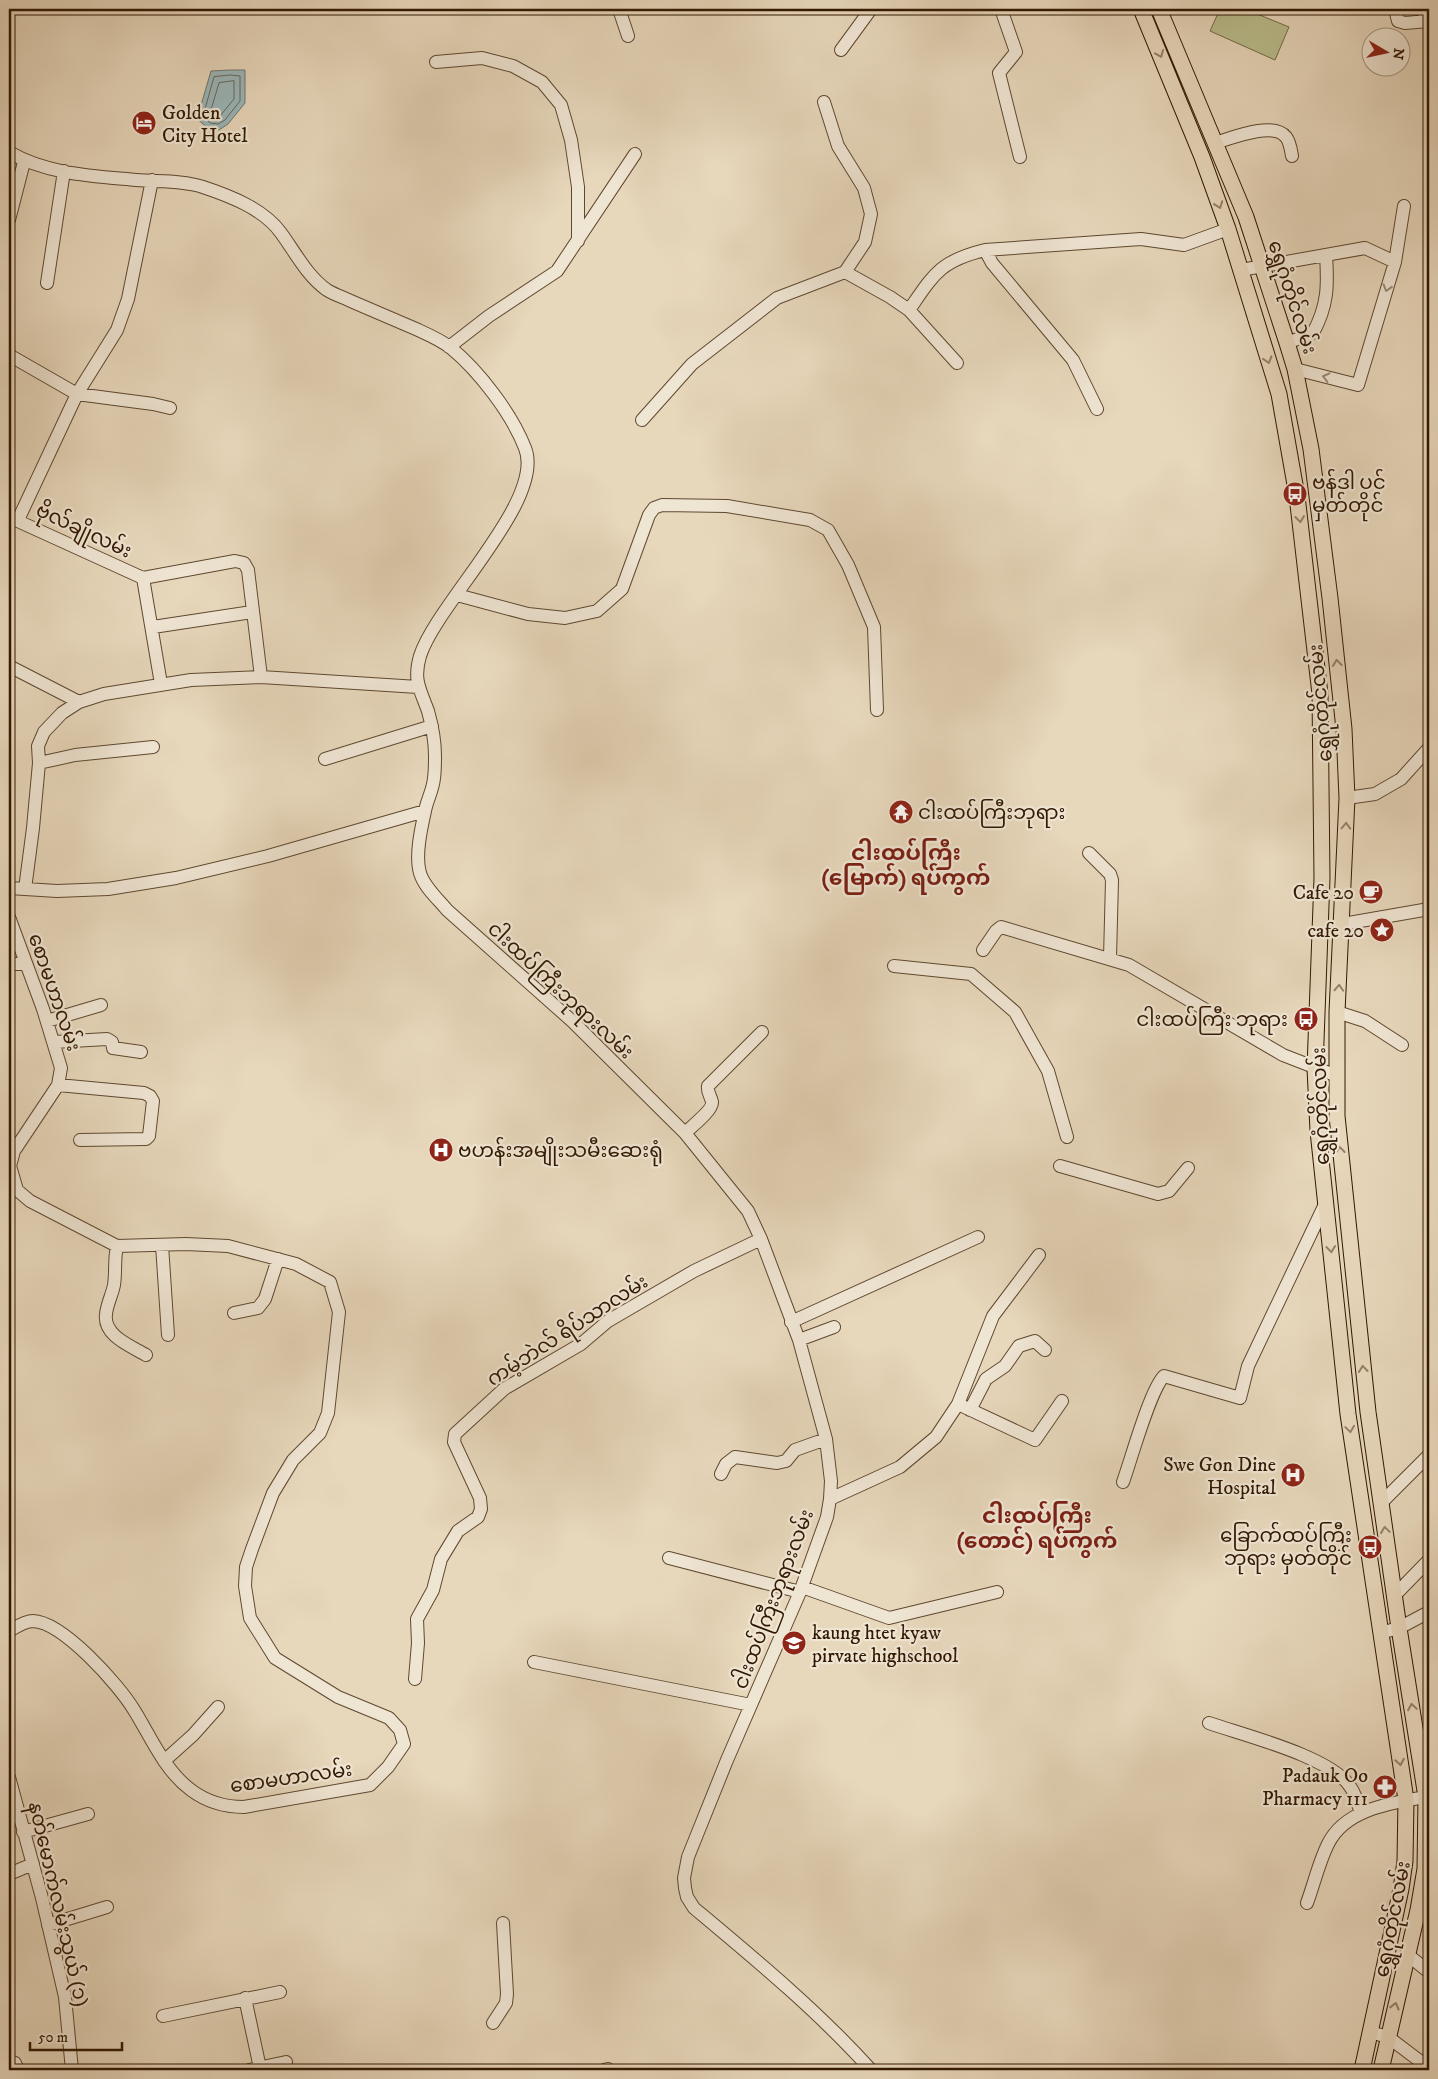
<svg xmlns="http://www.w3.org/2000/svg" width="1438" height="2079" viewBox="0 0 1438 2079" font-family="'IM FELL DW Pica','Noto Sans Myanmar',serif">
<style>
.green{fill:#babd8d;stroke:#766a48}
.water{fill:#9bb7ba;stroke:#717770}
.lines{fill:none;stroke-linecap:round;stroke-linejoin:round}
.shore{stroke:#66685e;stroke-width:1}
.minor-casing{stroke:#5f4830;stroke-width:14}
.major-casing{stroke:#321802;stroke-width:17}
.minor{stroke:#efe5d3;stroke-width:12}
.major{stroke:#e7d7bb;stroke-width:15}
.oneway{stroke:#968168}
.oneway2{stroke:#9a8975}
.labels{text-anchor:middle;stroke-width:4.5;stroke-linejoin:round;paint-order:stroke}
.poi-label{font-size:20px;fill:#321802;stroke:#efe5d3;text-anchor:end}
.street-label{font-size:20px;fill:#321802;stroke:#efe5d3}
.quarter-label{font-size:22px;font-weight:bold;fill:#7a1f14;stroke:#efe5d3}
</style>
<rect width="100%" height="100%" fill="#e7d7bb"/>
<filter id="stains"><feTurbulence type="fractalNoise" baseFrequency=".004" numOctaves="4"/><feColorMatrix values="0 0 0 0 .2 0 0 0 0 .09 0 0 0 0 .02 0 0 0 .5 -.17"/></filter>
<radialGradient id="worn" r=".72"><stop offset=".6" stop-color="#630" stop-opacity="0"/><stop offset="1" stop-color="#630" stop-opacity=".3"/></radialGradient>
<!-- green -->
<path class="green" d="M1220 9H1245L1289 27 1275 60 1210 31Z"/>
<!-- water -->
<path class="water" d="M230 70H245V103L228 124 219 130 208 128 197 119 211 71Z"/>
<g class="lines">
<!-- shore -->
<path class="shore" d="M230 75 240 76V101L225 120 218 124 210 123 203 116 214 77Z
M234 81V99L220 116 212 117 210 113 219 83Z"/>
<defs>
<path id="minor" d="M619 9 628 36
M1001 9 1016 52 999 73 1020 157
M1395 9 1398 21 1405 23 1429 21
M1421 9 1429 19
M841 50 871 9
M436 62 482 58 513 66 542 82 561 105 571 140 578 187V241
M824 102 838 146 864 188 871 214 865 242 845 272 890 297 909 310 957 363
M1215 143C1232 138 1273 121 1286 137 1290 142 1291 150 1292 156
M9 152C46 174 93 176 136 180 158 182 181 180 203 187 230 196 264 209 281 233 295 252 307 276 327 290 335 295 345 298 353 302 374 311 395 320 416 329 427 334 441 340 451 348 479 371 512 414 525 448 546 500 437 603 420 656 413 680 420 689 428 711 432 725 435 741 435 756 435 763 435 771 434 778 433 790 427 800 425 811 421 829 415 856 420 873 424 887 438 899 447 910L572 1021 685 1133 748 1211 761 1239 799 1340 826 1439 831 1481 830 1499 827 1517 800 1592 727 1760 688 1857 684 1878 685 1888 687 1897 694 1908C755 1959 818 2011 871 2070
M9 220 24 162
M985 250 992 263 1073 360 1097 409
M1241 270 1365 248 1395 262
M47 283 64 171
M909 310C934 274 940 261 985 250L1141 239 1184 245 1228 229
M1287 343 1313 333C1328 305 1328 286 1326 255
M449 347 489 316 557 271 635 154
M9 355 77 394 153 404 170 408
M1295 369 1358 385 1395 262 1404 206
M642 420 692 364 777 298 845 272
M9 517 143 578
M18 520 77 394 117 330 128 299 152 180
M143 578 235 561 244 563 248 570 261 677
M143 578 161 684
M457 595 528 614 565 618 597 611 622 589 649 515 654 508 662 505 727 506 810 520 828 530 848 565 874 627 877 710
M153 627 252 612
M9 666 79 702
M325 759 432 726
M39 763 75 755 153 747
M1347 798 1375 794 1401 779 1429 748
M1089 853 1110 874 1112 880 1110 958
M9 888 57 891 108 889 176 878 268 856 425 811
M25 889 33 828 39 763 38 746 44 732 62 713 79 702 104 694 191 680 261 677 418 687
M9 917 43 1009 61 1068 58 1085 14 1151 10 1166 17 1190 30 1201 117 1246 186 1244 228 1246 296 1264 330 1282 339 1312 328 1413 320 1433 293 1460 273 1493 252 1549 246 1567 245 1586 250 1618 275 1658 338 1697 389 1718 400 1730 404 1744 388 1767 370 1785 244 1807C224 1807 207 1802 191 1790 164 1770 151 1737 134 1710 119 1685 63 1622 33 1621 25 1621 16 1627 9 1631
M1343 924 1429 909
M983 950 996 931 1001 927 1129 965 1283 1055 1337 1076
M9 964H26
M894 966 971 974 1015 1012 1048 1071 1067 1137
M1337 1012 1365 1021 1402 1045
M47 1021 101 1005
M54 1042 107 1039 112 1042 113 1048 141 1052
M58 1085 144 1093 150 1096 153 1101 149 1136 146 1139 80 1140
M685 1133C691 1127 713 1110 712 1102 711 1096 707 1093 708 1086L762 1032
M1060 1166 1158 1194 1169 1191 1188 1168
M162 1245 168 1335
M117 1246C114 1259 116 1272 114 1285 112 1295 107 1304 106 1314 103 1336 131 1346 146 1355
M234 1313 258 1308 265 1299 278 1259
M791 1322 978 1237
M799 1340 834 1327
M958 1404 1035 1440 1062 1401
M970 1410 986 1379 1005 1366 1019 1346 1035 1341 1045 1350
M721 1474 726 1464 735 1457 777 1463 786 1461 795 1450 826 1439
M1123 1482C1131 1460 1150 1390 1164 1376L1240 1398 1248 1366 1326 1202
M830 1499 900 1467 936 1437 958 1404 993 1316 1039 1255
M1381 1503 1429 1455
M669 1558 800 1592
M802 1587 889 1618 997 1592
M1394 1596 1429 1560
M1380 1633 1399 1628 1429 1612
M534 1662 751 1705
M415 1679 418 1643 417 1619 433 1590 441 1559 458 1531 478 1517 481 1509 480 1498 454 1442 455 1434 504 1389 581 1344 608 1321 694 1271 761 1239
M1209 1723C1243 1735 1333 1757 1351 1788 1356 1795 1358 1805 1361 1813
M164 1761 193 1735 218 1707
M9 1777 42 1898 65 1997 72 2070
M23 1832 88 1814
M9 1874 33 1864
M1307 1903C1314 1884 1319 1862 1328 1844 1345 1809 1391 1803 1426 1797
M48 1925 107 1907
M1408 1955 1429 1972
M245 1998 260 2068
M163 2016 280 1992
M493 2023 506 2003 507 1994 503 1923
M1370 2032 1388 2037 1429 2068
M9 2061 15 2063 18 2070
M249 2070 286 2062
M604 2070 608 2069"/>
<path id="major" d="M1141 9 1202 157 1228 229 1279 394 1297 496 1320 694 1322 878 1315 1068 1318 1131 1348 1414 1406 1800 1405 1861 1401 1889 1362 2070
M1159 9 1246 217 1287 343 1295 369 1311 449 1330 598 1344 729 1347 798 1337 1012V1116L1368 1412 1399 1628 1426 1797 1425 1869 1418 1910 1381 2070"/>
</defs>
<!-- minor casing -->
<use href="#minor" class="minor-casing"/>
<!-- major casing -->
<use href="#major" class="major-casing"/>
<!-- minor -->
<use href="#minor" class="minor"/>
<!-- major -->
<use href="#major" class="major"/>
</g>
<!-- one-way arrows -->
<defs><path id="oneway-chevron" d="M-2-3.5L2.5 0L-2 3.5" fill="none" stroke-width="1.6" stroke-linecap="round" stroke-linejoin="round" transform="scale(1.25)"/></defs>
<g class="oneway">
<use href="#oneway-chevron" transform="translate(1160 54) rotate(68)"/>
<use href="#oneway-chevron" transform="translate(1219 205) rotate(70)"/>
<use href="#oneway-chevron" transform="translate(1268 360) rotate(73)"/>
<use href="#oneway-chevron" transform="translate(1300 519) rotate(83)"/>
<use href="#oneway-chevron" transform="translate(1337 663) rotate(-96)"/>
<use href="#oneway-chevron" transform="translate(1346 826) rotate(-88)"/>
<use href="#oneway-chevron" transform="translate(1339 988) rotate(-87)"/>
<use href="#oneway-chevron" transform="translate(1340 1150) rotate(-96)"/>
<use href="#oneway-chevron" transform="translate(1331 1249) rotate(84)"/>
<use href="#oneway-chevron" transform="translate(1363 1369) rotate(-96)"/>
<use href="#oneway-chevron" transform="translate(1350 1429) rotate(82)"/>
<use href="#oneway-chevron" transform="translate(1385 1530) rotate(-98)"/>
<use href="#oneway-chevron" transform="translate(1412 1707) rotate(-99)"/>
<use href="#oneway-chevron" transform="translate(1400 1762) rotate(81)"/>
<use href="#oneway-chevron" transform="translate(1395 2006) rotate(-76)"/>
</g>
<g class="oneway2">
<use href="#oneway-chevron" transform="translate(1387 288) rotate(107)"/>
<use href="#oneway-chevron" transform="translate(1326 377) rotate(-166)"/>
</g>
<!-- icons -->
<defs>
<symbol id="hotel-disc" viewBox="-11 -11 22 22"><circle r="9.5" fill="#8f2418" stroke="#efe5d3"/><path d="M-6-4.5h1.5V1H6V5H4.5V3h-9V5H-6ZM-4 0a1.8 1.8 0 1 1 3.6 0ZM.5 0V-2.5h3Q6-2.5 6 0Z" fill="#fff"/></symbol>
<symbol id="bus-disc" viewBox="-11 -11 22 22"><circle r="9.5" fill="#8f2418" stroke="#efe5d3"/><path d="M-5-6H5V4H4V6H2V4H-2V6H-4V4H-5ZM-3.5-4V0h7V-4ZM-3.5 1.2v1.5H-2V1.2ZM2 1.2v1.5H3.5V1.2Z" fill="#fff"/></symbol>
<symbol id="temple-disc" viewBox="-11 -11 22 22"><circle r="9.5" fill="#8f2418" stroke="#efe5d3"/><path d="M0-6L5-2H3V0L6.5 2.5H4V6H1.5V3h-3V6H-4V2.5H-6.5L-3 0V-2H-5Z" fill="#fff"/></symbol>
<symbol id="cafe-disc" viewBox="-11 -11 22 22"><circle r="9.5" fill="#8f2418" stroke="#efe5d3"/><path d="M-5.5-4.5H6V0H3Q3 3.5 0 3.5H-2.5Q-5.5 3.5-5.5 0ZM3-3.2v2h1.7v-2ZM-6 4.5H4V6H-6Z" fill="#fff"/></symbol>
<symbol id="sight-disc" viewBox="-11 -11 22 22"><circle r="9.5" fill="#8f2418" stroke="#efe5d3"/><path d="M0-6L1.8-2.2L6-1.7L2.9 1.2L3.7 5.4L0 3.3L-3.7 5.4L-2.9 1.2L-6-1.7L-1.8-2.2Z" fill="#fff"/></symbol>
<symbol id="hospital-disc" viewBox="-11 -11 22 22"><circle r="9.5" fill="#8f2418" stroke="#efe5d3"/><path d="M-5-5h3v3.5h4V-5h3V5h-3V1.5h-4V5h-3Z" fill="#fff"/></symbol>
<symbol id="school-disc" viewBox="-11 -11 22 22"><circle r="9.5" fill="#8f2418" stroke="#efe5d3"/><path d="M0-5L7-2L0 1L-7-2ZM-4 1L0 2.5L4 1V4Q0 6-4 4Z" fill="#fff"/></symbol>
<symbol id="pharmacy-disc" viewBox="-11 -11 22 22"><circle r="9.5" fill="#8f2418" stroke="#efe5d3"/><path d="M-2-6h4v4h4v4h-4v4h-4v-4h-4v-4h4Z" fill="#fff"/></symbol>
</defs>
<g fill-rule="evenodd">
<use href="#hotel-disc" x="130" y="109" width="28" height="28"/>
<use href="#bus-disc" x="1281" y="480" width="28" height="28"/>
<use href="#temple-disc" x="887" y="798" width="28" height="28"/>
<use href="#cafe-disc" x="1357" y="878" width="28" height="28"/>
<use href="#sight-disc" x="1368" y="916" width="28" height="28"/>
<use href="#bus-disc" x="1292" y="1005" width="28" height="28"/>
<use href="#hospital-disc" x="427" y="1136" width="28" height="28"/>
<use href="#hospital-disc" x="1279" y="1461" width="28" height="28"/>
<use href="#bus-disc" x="1356" y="1533" width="28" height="28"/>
<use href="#school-disc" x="780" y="1629" width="28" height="28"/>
<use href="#pharmacy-disc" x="1371" y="1773" width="28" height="28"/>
</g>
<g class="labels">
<!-- poi labels -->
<g class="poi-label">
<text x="162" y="119" text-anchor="start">Golden<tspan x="162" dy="23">City Hotel</tspan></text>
<text x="1312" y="489" text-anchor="start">ဗန်ဒါ ပင်<tspan x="1312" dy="23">မှတ်တိုင်</tspan></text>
<text x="918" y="819" text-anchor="start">ငါးထပ်ကြီးဘုရား</text>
<text x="1354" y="899">Cafe 20</text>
<text x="1364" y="937">cafe 20</text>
<text x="1288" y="1026">ငါးထပ်ကြီး ဘုရား</text>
<text x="458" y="1157" text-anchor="start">ဗဟန်းအမျိုးသမီးဆေးရုံ</text>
<text x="1276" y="1471">Swe Gon Dine<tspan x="1276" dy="23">Hospital</tspan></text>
<text x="1352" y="1542">ခြောက်ထပ်ကြီး<tspan x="1352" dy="23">ဘုရား မှတ်တိုင်</tspan></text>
<text x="812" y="1639" text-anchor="start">kaung htet kyaw<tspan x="812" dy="23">pirvate highschool</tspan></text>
<text x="1368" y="1782">Padauk Oo<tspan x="1368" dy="23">Pharmacy 111</tspan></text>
</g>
<!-- street labels -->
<g class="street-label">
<text transform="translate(1293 297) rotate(72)" y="7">ရွှေဂုံတိုင်လမ်း</text>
<text transform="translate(84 530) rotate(25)" y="7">ဗိုလ်ချိုလမ်း</text>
<text transform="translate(1320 703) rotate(-95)" y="7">ရွှေဂုံတိုင်လမ်း</text>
<text transform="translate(561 990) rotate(43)" y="7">ငါးထပ်ကြီးဘုရားလမ်း</text>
<text transform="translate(55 992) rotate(71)" y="7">စောမဟာလမ်း</text>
<text transform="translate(1320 1106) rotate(-92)" y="7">ရွှေဂုံတိုင်လမ်း</text>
<text transform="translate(567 1330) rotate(-33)" y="7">ကမ့်ဘဲလ် ရိပ်သာလမ်း</text>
<text transform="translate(773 1599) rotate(-69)" y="7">ငါးထပ်ကြီးဘုရားလမ်း</text>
<text transform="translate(291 1777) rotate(-8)" y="7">စောမဟာလမ်း</text>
<text transform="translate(59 1904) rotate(77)" y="7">နတ်မောက်လမ်းသွယ် (၁)</text>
<text transform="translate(1392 1919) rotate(-79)" y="7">ရွှေဂုံတိုင်လမ်း</text>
</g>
<!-- quarter labels -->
<g class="quarter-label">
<text x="906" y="860">ငါးထပ်ကြီး<tspan x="906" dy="25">(မြောက်) ရပ်ကွက်</tspan></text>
<text x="1037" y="1523">ငါးထပ်ကြီး<tspan x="1037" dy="25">(တောင်) ရပ်ကွက်</tspan></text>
</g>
</g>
<!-- margin -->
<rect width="1438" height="2079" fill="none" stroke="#e7d7bb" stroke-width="30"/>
<rect x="10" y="10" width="1418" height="2059" fill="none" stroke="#321802" stroke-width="2.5"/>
<rect x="15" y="15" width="1408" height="2049" fill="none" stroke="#321802"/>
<!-- north arrow -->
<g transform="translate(1386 52) rotate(99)"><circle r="24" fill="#efe5d3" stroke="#a3937f"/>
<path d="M0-4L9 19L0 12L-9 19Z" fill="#8f2418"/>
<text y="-8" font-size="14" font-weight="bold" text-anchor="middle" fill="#321802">N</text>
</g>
<!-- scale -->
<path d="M30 2042v8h92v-8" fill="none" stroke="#321802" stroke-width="2.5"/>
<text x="38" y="2042" font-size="15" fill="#321802" stroke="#efe5d3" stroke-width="4" paint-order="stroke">50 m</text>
<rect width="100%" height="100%" filter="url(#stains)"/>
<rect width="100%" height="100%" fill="url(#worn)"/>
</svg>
